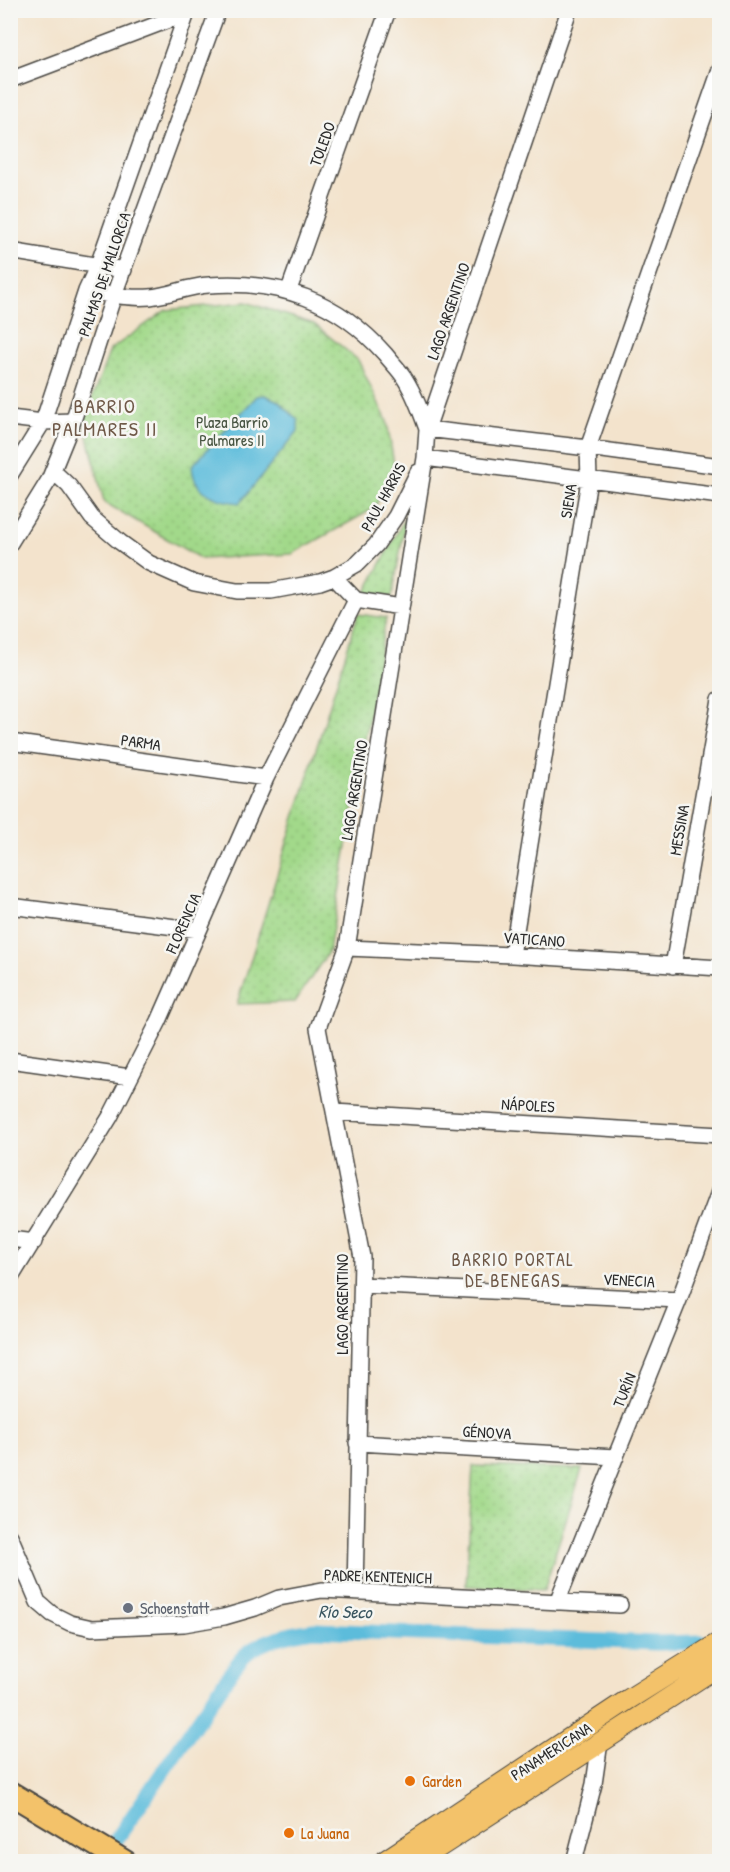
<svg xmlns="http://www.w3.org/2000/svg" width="730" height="1872" viewBox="0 0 730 1872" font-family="'Patrick Hand',sans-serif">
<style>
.green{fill:url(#green-dots);stroke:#66825a;stroke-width:1.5}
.water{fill:#5cbcdb;stroke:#447483;stroke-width:1.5}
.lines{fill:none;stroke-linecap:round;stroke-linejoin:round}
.canal{stroke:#5cbcdb;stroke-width:15}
.minor-casing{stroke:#494743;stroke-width:18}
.major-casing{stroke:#494743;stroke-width:22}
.highway-casing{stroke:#494743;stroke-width:26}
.minor{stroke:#fff;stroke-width:15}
.major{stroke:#f3c26a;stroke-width:20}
.highway{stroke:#f3c26a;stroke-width:22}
.worship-dot{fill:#6b7280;stroke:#f6f6f2;stroke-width:2}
.food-dot{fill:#e8710a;stroke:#f6f6f2;stroke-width:2}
.labels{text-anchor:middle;stroke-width:5;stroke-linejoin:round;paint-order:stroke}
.street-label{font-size:16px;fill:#2b2b2b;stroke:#f6f6f2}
.park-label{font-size:16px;fill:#495643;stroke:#f6f6f2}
.worship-label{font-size:16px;fill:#5b616d;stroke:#f6f6f2;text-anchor:start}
.food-label{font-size:16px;fill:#c56008;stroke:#f6f6f2;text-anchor:start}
.neighbourhood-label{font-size:18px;letter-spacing:1.5px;fill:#6f5948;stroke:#f6f6f2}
.water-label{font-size:18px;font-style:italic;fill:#3a5660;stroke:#f6f6f2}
.quarter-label{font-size:20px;letter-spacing:1.5px;fill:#6f5948;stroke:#f6f6f2}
</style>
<defs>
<pattern id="green-dots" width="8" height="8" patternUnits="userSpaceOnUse" patternTransform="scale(1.5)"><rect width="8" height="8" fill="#a2d98a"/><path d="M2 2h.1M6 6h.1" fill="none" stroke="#8cba77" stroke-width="1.8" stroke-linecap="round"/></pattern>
</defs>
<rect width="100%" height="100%" fill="#f6f6f2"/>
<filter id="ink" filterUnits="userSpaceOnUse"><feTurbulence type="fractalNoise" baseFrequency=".0167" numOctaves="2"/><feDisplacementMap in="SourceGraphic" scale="12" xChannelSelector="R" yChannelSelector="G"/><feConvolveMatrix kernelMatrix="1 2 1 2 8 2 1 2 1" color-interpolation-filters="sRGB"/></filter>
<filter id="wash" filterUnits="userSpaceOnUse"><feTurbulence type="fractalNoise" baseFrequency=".008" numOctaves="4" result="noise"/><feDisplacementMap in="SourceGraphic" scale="24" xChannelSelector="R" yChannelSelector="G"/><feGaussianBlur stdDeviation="1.35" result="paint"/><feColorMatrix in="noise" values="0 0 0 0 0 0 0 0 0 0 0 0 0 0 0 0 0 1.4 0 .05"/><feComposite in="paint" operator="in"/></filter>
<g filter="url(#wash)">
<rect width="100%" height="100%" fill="#f3e3cc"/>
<!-- green -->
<path class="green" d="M246 302 314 324 358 360 387 421 394 465 375 508 292 554 201 559 104 502 84 420 110 350 166 310Z
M407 514 392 597 365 594Z
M358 614 386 618 329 951 295 1002 237 1004Z
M473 1466 582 1469 544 1590 466 1586Z"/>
<!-- water -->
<path class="water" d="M265 395 278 401 298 420V431L240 503C216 501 193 493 192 466L257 396Z"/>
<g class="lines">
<!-- canal -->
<path class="canal" d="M101 1862 229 1675C234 1668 240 1659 247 1653 266 1639 291 1633 314 1630L657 1643 701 1642"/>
</g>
</g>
<g filter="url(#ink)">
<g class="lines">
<defs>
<path id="minor" d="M10 80 187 13
M10 251 124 270
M289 290 388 10
M86 291C107 294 129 299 150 297 170 295 189 286 209 285 280 280 337 300 385 354 391 362 400 370 405 379 415 395 421 412 427 429
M10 418 43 422 73 421
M427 429 588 448 720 466
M425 458 720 496
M53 471 69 486 92 518 120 542 149 563 194 583 237 591H271L320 582 334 577 357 564 376 545 396 516 418 472
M10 475 43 422 86 291 98 265 188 10
M10 543 49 480 73 421 114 295 218 10
M356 600 401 607
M10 742 266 778
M10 906 199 930
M347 948 512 955 720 968
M512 955 589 480 588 448 720 70
M673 966 720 699
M10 1060 130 1077
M334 1112 720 1135
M10 1239 34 1242
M10 1279 110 1117 159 1021 266 778 356 600 334 577
M362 1285 679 1300
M357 1443 616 1457
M10 1536 38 1602 52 1614 70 1623 92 1628 184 1624 224 1617 255 1608 279 1598 322 1590 620 1605
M355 1591 362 1257 318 1028 347 948 425 458 427 429 569 10
M557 1602 679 1300 720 1189
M574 1862 594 1784 600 1742"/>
<path id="major" d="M383 1862 629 1699 720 1642
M416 1862 720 1665"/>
<path id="highway" d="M10 1793 125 1862"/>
</defs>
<!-- minor casing -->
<use href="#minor" class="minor-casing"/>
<!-- major casing -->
<use href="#major" class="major-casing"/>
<!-- highway casing -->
<use href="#highway" class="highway-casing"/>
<!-- minor -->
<use href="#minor" class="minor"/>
<!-- major -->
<use href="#major" class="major"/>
<!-- highway -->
<use href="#highway" class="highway"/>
</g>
</g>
<!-- markers -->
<circle class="worship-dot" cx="128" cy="1608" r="6"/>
<g class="food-dot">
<circle cx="410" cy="1781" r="6"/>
<circle cx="289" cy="1833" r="6"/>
</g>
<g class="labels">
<!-- street labels -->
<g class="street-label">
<text transform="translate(322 144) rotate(-70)" y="6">TOLEDO</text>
<text transform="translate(104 274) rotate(-71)" y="6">PALMAS DE MALLORCA</text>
<text transform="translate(448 311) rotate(-71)" y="6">LAGO ARGENTINO</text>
<text transform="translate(383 497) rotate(-61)" y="6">PAUL HARRIS</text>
<text transform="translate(568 501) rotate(-81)" y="6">SIENA</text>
<text transform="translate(141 742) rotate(8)" y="6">PARMA</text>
<text transform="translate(354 790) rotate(-81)" y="6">LAGO ARGENTINO</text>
<text transform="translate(679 830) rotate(-80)" y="6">MESSINA</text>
<text transform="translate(183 923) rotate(-66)" y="6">FLORENCIA</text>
<text transform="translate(534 939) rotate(4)" y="6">VATICANO</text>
<text transform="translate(528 1105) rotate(3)" y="6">NÁPOLES</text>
<text transform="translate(629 1280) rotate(3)" y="6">VENECIA</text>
<text transform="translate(342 1304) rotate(-90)" y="6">LAGO ARGENTINO</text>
<text transform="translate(624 1390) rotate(-68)" y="6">TURÍN</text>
<text transform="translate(487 1432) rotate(3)" y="6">GÉNOVA</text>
<text transform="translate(378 1576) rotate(2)" y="6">PADRE KENTENICH</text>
<text transform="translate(551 1751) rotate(-33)" y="6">PANAMERICANA</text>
</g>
<!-- park labels -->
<g class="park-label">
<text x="232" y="428">Plaza Barrio<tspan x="232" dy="18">Palmares II</tspan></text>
</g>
<!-- worship labels -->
<g class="worship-label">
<text x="140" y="1614">Schoenstatt</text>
</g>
<!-- food labels -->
<g class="food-label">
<text x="422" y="1787">Garden</text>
<text x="301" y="1839">La Juana</text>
</g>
<!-- neighbourhood labels -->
<g class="neighbourhood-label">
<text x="513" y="1266">BARRIO PORTAL<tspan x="513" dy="21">DE BENEGAS</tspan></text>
</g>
<!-- water labels -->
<g class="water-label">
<text transform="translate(345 1612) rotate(1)" y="6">Río Seco</text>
</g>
<!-- quarter labels -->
<g class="quarter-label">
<text x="105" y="413">BARRIO<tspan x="105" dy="23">PALMARES II</tspan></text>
</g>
</g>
<!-- margin -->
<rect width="730" height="1872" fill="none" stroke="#f6f6f2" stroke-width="36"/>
</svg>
